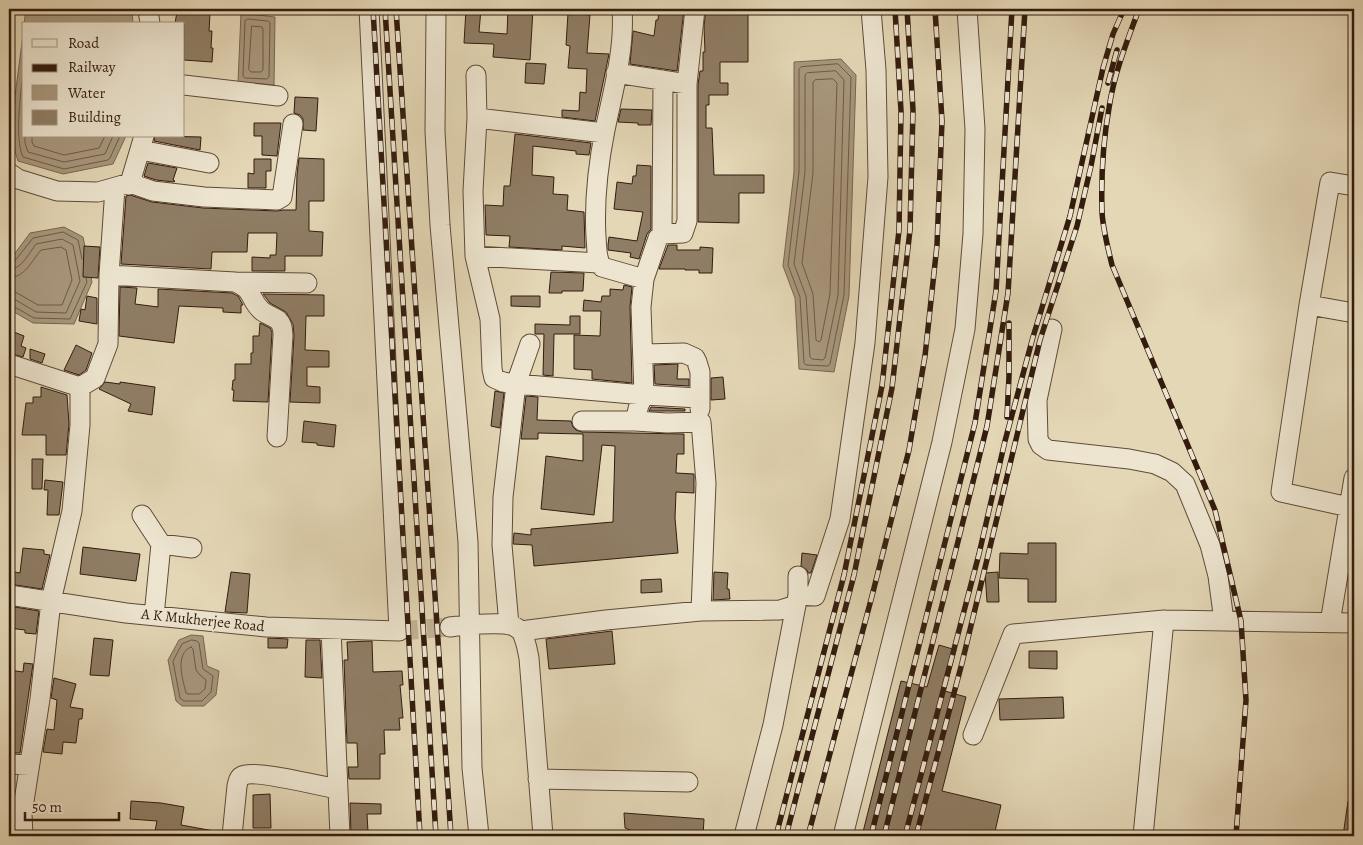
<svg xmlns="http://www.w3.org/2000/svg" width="1363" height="845" viewBox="0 0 1363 845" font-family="Alegreya,serif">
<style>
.water{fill:#a8977d;stroke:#796651}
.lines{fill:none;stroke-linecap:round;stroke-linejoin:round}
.shore{stroke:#6e5a46;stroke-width:1}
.building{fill:#8f7d65;stroke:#331c0e}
.minor-tunnel{stroke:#c1b294;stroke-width:19;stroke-dasharray:19 9;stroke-linecap:butt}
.minor-casing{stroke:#5f4b38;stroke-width:21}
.minor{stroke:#ede5d0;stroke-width:19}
.rail-casing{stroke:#331c0e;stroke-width:5.5}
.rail{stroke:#ede5d0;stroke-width:4;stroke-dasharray:11;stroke-linecap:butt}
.labels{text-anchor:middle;stroke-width:4;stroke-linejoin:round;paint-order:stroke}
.street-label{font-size:15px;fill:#331c0e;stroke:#ede5d0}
</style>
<rect width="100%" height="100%" fill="#e4d7b6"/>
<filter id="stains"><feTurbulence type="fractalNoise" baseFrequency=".004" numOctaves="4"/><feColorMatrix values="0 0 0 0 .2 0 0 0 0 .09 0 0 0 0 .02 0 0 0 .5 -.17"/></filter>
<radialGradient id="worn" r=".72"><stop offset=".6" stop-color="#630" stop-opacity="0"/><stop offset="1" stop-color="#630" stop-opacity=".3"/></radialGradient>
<!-- water -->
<path class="water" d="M26 9H132L133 24H24Z
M241 13 275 17 274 85 238 82Z
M24 27V136H126L113 164 63 174 18 161 13 144 15 96Z
M841 59 856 75 849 296 834 372 799 369 795 298 783 266 794 172V62Z
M64 227 83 237 92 282 74 324 33 323 9 309 10 260 30 233Z
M191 635 203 636 207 666 219 671 216 695 204 706H182L176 701 168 660 179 640Z"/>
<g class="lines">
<!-- shore -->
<path class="shore" d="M248 19 268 21 270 23 269 77 267 79 245 78 243 76 245 21Z
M252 26 262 27 263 29V70L261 72H251L249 70Z
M838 64 851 77 844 295 830 364 828 366 806 365 804 363 800 297 788 265 799 172V69L801 67Z
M24 67C21 90 14 137 23 157L64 169 108 160 110 158 120 136
M836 71 844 80 838 295 825 358 823 360 812 359 810 357 806 296 794 264 805 172V75L807 73Z
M833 79 837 83 830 294 821 340 819 342 816 340 813 294 802 263 813 173V82L815 80Z
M25 136V143L28 152 64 162 105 154 113 136
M32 136V142L34 146 64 155 99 148 105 136
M9 264 14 262 33 238 63 232 78 240 82 259
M9 270C22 269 29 253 36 244L62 239 73 245 80 281 66 313 36 312 16 300 9 299
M9 278C25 277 31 262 41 250L61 247 66 250 72 280 62 305H38L17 293 9 291
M9 305 13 306 34 318 70 319 87 282 86 278
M192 640 197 641 199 643 203 669 213 676 211 692 202 701H184L180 698 173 661 182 644Z
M191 647 193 649 196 670 200 675 206 680 205 689 199 694H188L186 693C183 680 174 654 191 647Z"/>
</g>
<!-- building -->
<path class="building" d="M466 9H481L479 32 507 34 508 9H533L530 60 493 57 494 45 493 44 464 43Z
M659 9H684L677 71 630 64 633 31 654 36 656 20H658Z
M706 9H719V13H748V62H720V83H728V95H709V105H706V128H712L714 175H764V193H739V223L698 222V85L700 71H703V52H705L704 26Z
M177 11 210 14 209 31H212L211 48H213L212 62 184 60V24H175Z
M568 13 590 15 587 53 609 54 595 121 562 117V110L579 111 580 92 586 93 587 69 568 68 570 46 566 45Z
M526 63 546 64 544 84 525 83Z
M295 97 318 98 316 131 303 130V119L300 115 294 113Z
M621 109 652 110 651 125H638V123L618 122Z
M254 123H281L277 156 262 155V136H254Z
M515 134 591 143 589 155 576 154V151L533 146 532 175 554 177 553 194 568 195 567 210 584 212 585 248 562 246V250L509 247 510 236 486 235 485 205 503 206 504 186H510Z
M155 136 201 137 200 150 154 141Z
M299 158 324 159V201H309V231L323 232 322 256H285V271H252V257L270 258V255H276L277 233H248L247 252H212L211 269 121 264 126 196 130 195 152 202 203 208 277 211 283 210H296L297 174Z
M254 159H271V171H266V188H248V173L254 174Z
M148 163 177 168 173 180 175 181 174 182 156 180 144 176Z
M637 165 651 166V229L647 234 639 259 630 257 631 253 608 250V245L609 237 637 241 643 212 614 209 617 182 632 184 633 176H636Z
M668 245H677V250H700V247L713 248 712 273H699V270H685V269H659Z
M84 246 100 247 98 278 83 277Z
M551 272 584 273 583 291H562V293H549Z
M624 285 632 287 630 307 632 383 592 379V370L574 369V335L600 336 601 311H583L584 300 601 302 602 296H610V289L623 290Z
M120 287 137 288 135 304 158 307V289L232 293 238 296 243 305H241V313L223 312V308L179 306 174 343 119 336Z
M263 294 324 295V316H306L305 350 329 351V367H307V386L320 387V403L290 402 294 336 293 324 286 312 270 303Z
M87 296 97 298V324L79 321 81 309 85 310Z
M511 296H540V307L511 306Z
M570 316H580V334H554L553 376 543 375 544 334H535V324L570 325Z
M260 323 270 328 272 332 268 402 233 401 234 390H232L233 380H235V364H251V353H253V336H259Z
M9 330 24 336 21 346 26 348 23 357 9 353Z
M76 345 92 353 86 370 79 375 64 370Z
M30 349 45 354 42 363 30 359Z
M678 364 677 379H689V386L655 384 654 365Z
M723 377 725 399 711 400V378Z
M105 382 120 384V382L155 387 152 415 128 411 131 404 99 389Z
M41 387 67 395 69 424 66 455H46V435H22L26 403H33V397H41Z
M495 391 504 393 500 428 491 426Z
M526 396 538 397 537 420 571 421 573 427 576 430 582 432 684 434V454H677L676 473 694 474V493L676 492 675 518 678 553 534 566 532 545 513 544 514 533 531 535V529L613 522 615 446 602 445 594 515 541 509 546 456 583 461V434L538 433V439H521Z
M651 407 685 409V411H649Z
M304 421 336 425 334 447 317 445V443L302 442Z
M32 459H43L42 489H32Z
M45 480 63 482 59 515H47L48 490H44Z
M1028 543H1056V602H1028V579L999 578 1000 553 1028 554Z
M83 547 140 554 136 581 80 574Z
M23 548 44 550V554L50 555 42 589 9 584V571L20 573Z
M802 553 817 555 811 573H808L807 570 801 566Z
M231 572 250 574 247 613 225 612Z
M714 572 728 573 727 589H729L730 599 713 600Z
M998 572 999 602H987L985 573Z
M661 579 662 592 641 593V580Z
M9 606 39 611 36 634 25 633V630L9 628Z
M612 631 615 664 549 669 546 639Z
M94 638 113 640 109 676 90 675Z
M268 638 288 639 287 648H268Z
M306 640H320L322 678 305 677Z
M372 641 373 672 402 671 403 685H400L403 718H399L400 730H384L385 754H380V779H349L348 767H358L357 743H347L344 660H348L347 642Z
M939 645 956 650 945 691 966 697 942 791 1001 805 994 836H862L901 681 927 687Z
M1029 651H1057V669L1029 668Z
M24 663 33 664 20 753H9L11 713H9V670L23 672Z
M54 678 76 684 70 707 83 709 82 719H79L76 743 63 742 62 754 43 752 47 729 54 730 57 700 51 698Z
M1063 697 1064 718 1000 720 999 699Z
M270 794 271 828H253V795Z
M131 801 161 803 184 807 181 825 214 831 213 836H154L157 821 130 819Z
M1348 801H1354V836H1343Z
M350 803 381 804V814H367L368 832 351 833Z
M624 813 704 819 703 836H645L625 828Z"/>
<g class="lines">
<!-- minor-tunnel -->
<path class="minor-tunnel" d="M399 631 450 627"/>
<defs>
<path id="minor" d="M148 9 150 24
M434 9 436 14 435 131 440 225 468 542 472 768 479 836
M616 73 687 84V221L683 233 662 234 658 238 644 279
M476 75 477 118 604 133
M687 84 695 9
M184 85 278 96
M477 118 473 191 475 256 490 319 492 369 494 378 503 382 516 384 644 395 641 307 644 279 602 267C596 259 597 247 596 237 594 202 598 165 605 130 613 91 625 49 622 9
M140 150 209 163
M9 173 18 179 57 191 98 192 130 183 144 136
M130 183 153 191 204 197 277 200 282 197 293 124
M1354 186 1330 182 1309 305 1354 313
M115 188 109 275 235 282C254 289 249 299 261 310 266 315 273 316 278 320 282 324 283 329 283 335L277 437
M662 234 663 80
M475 256 599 263
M235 282 307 283
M1309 305 1281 492 1349 507
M1052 329 1037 400 1038 439 1041 445 1048 450 1129 459 1155 464 1172 472 1185 484 1210 545 1218 576 1224 621
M644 354 684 353 695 358 697 362 700 372V409
M9 364 80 387V425L72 511 51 601 40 699 22 814 23 836
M80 387 95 378 108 344 109 275
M582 421H635L639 405 644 395 699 398
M635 421 667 423 701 422 706 483 701 611
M142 515 161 544 154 616
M161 544 192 548
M9 595 126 613 266 627 399 631 369 9
M798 595 815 596 840 519 865 343 878 177 876 70 871 9
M1330 623 1354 478
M509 625 502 545 503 497 516 384 530 344
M450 627C463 625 498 622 511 625 515 626 518 629 521 631L606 620 701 611 780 610 796 605 798 595V576
M331 629 340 836
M521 631C526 640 527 648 529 658L543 836
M973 735 1013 634 1164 620 1354 623
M9 764 29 765
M538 779 688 782
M232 836 237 786C238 782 238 778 242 776 253 769 321 786 337 789
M744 836 773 725 796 605
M843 836 942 442 965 329 973 234 975 129 967 9
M1143 836 1164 620"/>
</defs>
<!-- minor casing -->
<use href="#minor" class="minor-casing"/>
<!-- minor -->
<use href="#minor" class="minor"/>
<defs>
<path id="rail" d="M373 9 420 836
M385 9 436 836
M396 9 451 836
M1139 9C1127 41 1114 74 1109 108 1103 142 1101 178 1102 212 1103 230 1108 248 1112 265L1215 510 1241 621 1246 700 1236 836
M1108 83 1117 50
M1007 417 1009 376V323
M776 836 844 575 882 386 899 230 901 111 895 9
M786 836 854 575 892 388 910 230 913 110 907 9
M808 836 872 596 909 450 925 356 937 245 942 121 935 9
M871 836 975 423 996 291 1012 9
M884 836 987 426 1008 293 1025 9
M905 836 979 554 1005 441 1033 337 1070 216 1103 68 1113 34 1124 9
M916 836 962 663 1040 340 1077 226 1091 166 1102 108"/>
</defs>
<!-- rail casing -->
<use href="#rail" class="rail-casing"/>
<!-- rail -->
<use href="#rail" class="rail"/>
</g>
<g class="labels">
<!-- street labels -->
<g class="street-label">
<text transform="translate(203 620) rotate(6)" y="5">A K Mukherjee Road</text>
</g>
</g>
<!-- margin -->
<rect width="1363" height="845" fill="none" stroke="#e4d7b6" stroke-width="30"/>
<rect x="10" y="10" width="1343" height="825" fill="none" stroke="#331c0e" stroke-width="2.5"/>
<rect x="15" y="15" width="1333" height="815" fill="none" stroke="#331c0e"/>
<!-- legend -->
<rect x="22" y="22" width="162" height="115" fill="#ede5d0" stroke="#a39582"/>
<rect x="32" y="39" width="25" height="8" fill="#ede5d0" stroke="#a39582"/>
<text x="68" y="48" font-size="15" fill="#331c0e">Road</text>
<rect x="32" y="64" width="25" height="8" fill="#331c0e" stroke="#a39582"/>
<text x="68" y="72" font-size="15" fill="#331c0e">Railway</text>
<rect x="32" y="85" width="25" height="15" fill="#a8977d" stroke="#a39582"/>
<text x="68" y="98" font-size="15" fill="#331c0e">Water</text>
<rect x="32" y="110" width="25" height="15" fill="#8f7d65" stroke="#a39582"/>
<text x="68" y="122" font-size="15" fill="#331c0e">Building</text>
<!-- scale -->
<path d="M25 812v8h94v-8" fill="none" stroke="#331c0e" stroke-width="2.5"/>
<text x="32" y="812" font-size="15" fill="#331c0e" stroke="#ede5d0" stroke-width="4" paint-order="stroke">50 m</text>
<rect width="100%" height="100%" filter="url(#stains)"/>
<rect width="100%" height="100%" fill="url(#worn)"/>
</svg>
